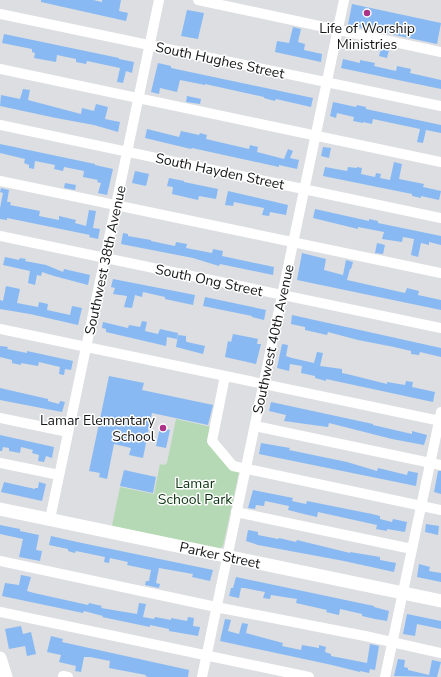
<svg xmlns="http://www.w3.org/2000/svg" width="441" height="677" viewBox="0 0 441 677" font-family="'Nunito Sans',sans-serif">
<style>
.green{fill:#b5d9b5}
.building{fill:#88b9f3}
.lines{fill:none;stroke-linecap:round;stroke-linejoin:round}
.minor{stroke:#fff;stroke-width:10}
.major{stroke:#fff;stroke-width:13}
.poi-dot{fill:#ac3388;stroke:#fff;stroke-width:1.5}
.labels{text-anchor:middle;stroke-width:3;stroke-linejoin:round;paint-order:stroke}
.poi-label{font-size:14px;fill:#161718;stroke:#fff}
.street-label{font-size:14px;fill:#161718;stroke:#fff}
.park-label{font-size:14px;fill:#09330e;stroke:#fff}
</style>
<rect width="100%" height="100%" fill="#dcdee1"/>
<!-- green -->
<path class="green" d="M176 419 211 427 208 445 213 448 239 472 223 546 219 549 112 526 120 487 154 494 160 464 164 465 167 463Z"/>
<!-- building -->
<path class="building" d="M41 0H93L102 2V0H121L119 11 128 13 126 21 41 2Z
M352 4 441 23 437 44 348 25Z
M187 10 204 13 198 39 181 36Z
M293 27 301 29 298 42 305 44 304 50 322 54 321 62 275 52 277 41 289 43Z
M4 34 119 58V59L134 62 132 73 126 71 123 83 117 82 120 68 87 61 86 64 76 62V59L57 55 56 62 34 58 35 53 32 52V49L2 43Z
M381 49 389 50 387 58 379 56Z
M343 59 360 63V60L375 63 374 66 396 71 397 66 411 69 410 73 441 80V89L341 68Z
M158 63 171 66V68L313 98 311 107 276 99 275 101 264 98V97L205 84V85L180 80 177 92 160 88 159 94 151 92Z
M23 89 30 90 28 100 81 114 82 108 94 111 96 104 108 107 105 119 120 122 118 132 94 125 56 118 0 106 1 95 20 99Z
M187 96 201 99 200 104 186 102Z
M333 102 356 107 357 105 366 107V109L441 125V133L426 130 423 143 417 142 420 129 373 119 372 124 363 122V123L353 121 354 117 337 113 336 118 330 116Z
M147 129 179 137 181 131 199 135 200 133 207 135 206 139 249 149 250 145 258 147 257 152 284 159 288 149 293 151 290 158 299 160 297 169 279 165V167L192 148 191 149 145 138Z
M0 144 95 164V165L113 169 107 195 98 193 101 183 97 182 98 180 83 177 84 171 64 167 63 171 54 169 55 165 35 161 34 169 29 168V165L24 163 25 159 0 153Z
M323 147 331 148 329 158 321 156Z
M394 162 402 164 399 179 424 184 423 187 441 191 439 200 421 196V198L412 196V194L323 176 325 167 347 171 348 167 357 168V167L362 168 361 174 375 177 376 173 381 174 380 178 390 180Z
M135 171 149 174 146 186 132 183Z
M169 178 184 181V182L218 189 216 199 199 196 198 200 172 194 173 187 167 186Z
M65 183 76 185 75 190 64 188Z
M1 188 9 190 7 202H11L10 205 40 211 39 216 59 220V216L76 220 75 223 86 226 89 210 96 211 93 228 100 229 98 239 89 237 90 235 22 221 7 218V220L0 219V208L3 193 0 192Z
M228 191 288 205 286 215 270 212 269 216 262 215 264 208 234 202 233 206 225 205Z
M315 209 369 221V219L378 221V223L441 236V245L429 242V245L421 243 418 257 411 255 414 239 403 237 402 242 382 239 384 232 358 227V229L313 218Z
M123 233 128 234V236L151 240V241L175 246 176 242 187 244 186 248 212 253 213 249 223 251 222 256 274 267 273 275 220 264 219 266 193 258 121 244Z
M377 243 385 245 383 254 375 253Z
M302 253 326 259 324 270 343 275 346 260 353 262 351 269H350L347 280 405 293 407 288 419 291 418 295 441 300V310L297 280Z
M5 257 19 260 20 258 26 259 25 261 46 265 63 272 64 269 90 275 88 285 54 276 42 272 41 276 37 275 35 285 28 283 30 271 3 265Z
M113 279 195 295 193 305 165 299V297L143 292 142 297 135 295 132 308 124 307 127 296 113 294 115 288 111 287Z
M6 286 20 289 17 303 38 307 39 302 48 304 47 310 70 315 72 306 82 308 78 325 30 314 0 309V300L3 301Z
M205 297 266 310 264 320 252 317V316L203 306Z
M292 315 441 348V357L420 352 419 355 411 354V351L394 347 358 340 328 332 327 335 305 330V327L291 324Z
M142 321 147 322 145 331 158 334 160 329 178 333 177 339 167 337 166 346 106 332V329L102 328 103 322 128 328 129 325 140 327Z
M233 334 258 339 257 344H261L256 364 225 357 228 341 231 342Z
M178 335 186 336V341L187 342 205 346 203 354 176 347Z
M282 344 288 345 286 356 292 358 314 363 317 352 323 353 320 366 342 369V373L347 374 387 384V382L405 385 406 381 413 382 412 387 435 392 433 402 326 379V381L315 378V376L301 373 302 366 290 364 289 371 277 368Z
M0 346 8 347 7 349 27 353V351L73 361 71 370 65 369 64 375 59 374 60 367 39 362 38 366 21 363V365L12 363V360L0 357Z
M109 376 144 383 142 390 213 405 208 425 152 413 143 458 129 455 131 448 114 444 107 479 99 477 100 473 89 471Z
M0 388 48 399V401L59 404 60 401 65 402 62 412 0 400Z
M271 402 373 424V425L412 434V431L427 435 424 445 392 439 329 423 328 427 284 421 286 415 269 411Z
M160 427 170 430 166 448 156 446Z
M0 435 54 447 52 458 46 456 44 462 38 461 39 455 32 453 33 450 21 447 20 453 9 451V448L3 447 2 451H0Z
M261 443 290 448 289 450 347 462 377 471 378 468 407 475 408 471 418 473 416 486 259 454Z
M124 470 156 477 153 493 120 486Z
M438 471H441V494L434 492Z
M4 482 35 489V488H38L39 482 46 484 42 501 1 492Z
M253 490 293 498 292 501 306 504 307 501 372 514 380 516V519L392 522 393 519 407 522 405 532 387 529V531L376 529 377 525 318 512 317 517 304 514 288 510 289 506 265 501 264 506 256 505 255 509 248 508Z
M426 524 439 526 438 535 425 532Z
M0 525 20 529V531L39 535 36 550 42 551 40 561 19 557 23 539 0 534Z
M248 530 258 532V535L278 539 279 538 296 542 297 540 350 553V552L380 557V560L396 563 394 572 344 561 258 545 246 541Z
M51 536 77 542 213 570 210 581 192 577 193 574 159 568 156 583 160 584 159 588 145 585 146 581H149L151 570 127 565 128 562 110 558 109 563 104 562 105 557 76 551 75 553 68 551V549L49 545Z
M419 564 430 567 429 571 441 573V582L417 577Z
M21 575 31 577 27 591 34 593 88 605 89 603 102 606 101 608 137 614 139 603 146 604 143 617 154 619 155 617 171 620V618L187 621 188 617 194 618 193 626 200 627 198 636 169 631V629L150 625V627L102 617 103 616 84 611 83 613 2 596 5 583 19 585Z
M236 577 374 606V607L389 611 387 621 375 619 362 616V614L340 609 339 615 326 612 327 610 296 603 297 599 271 595 270 599 263 598 265 592 244 588H241L239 598 229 596 231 588H233Z
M407 614 441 621V629L417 624 415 636 403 634Z
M225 619 231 620 228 631 239 634 242 623 248 624 246 633 283 643 282 646 301 650 302 645 319 648V645L326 647 325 652 331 654V656L367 663 370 644 379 646 375 670 370 669 369 673 360 671V672L332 665 220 641Z
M21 626 23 634 31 632 36 654 27 656 25 646 9 649 5 629Z
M51 636 63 639 62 642 189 670 188 677H149L145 676 146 675 109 668 110 661 90 657H84L81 672 75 671 76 666 59 662 61 655 47 652Z
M398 659 405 660 404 667 408 668V670L429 675 432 660 441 662 437 677 394 676Z"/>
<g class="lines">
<!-- minor -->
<path class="minor" d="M198 0 441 52
M0 14 441 106
M0 69 441 162
M0 125 441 218
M0 181 441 273
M0 236 441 328
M0 329 441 421
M225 376 212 441 233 466 441 510
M0 418 68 432
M255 426 441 465
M0 463 59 475
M236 512 412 549
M50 519 159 0
M0 561 216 607 365 636 441 653
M0 612 309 677
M63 676 68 677
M202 677 344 0
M385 677 441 412"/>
<!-- major -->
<path class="major" d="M0 509 441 601
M0 658 6 677"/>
</g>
<!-- markers -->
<g class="poi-dot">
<circle cx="367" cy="13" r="4"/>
<circle cx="163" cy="428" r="4"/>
</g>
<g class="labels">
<!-- poi labels -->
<g class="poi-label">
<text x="367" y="33">Life of Worship<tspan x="367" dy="16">Ministries</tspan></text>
<text x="155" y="425" text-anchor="end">Lamar Elementary<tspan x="155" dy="16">School</tspan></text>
</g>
<!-- street labels -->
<g class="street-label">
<text transform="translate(220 60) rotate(12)" y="5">South Hughes Street</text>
<text transform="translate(220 171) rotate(12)" y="5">South Hayden Street</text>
<text transform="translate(105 260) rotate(-78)" y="5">Southwest 38th Avenue</text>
<text transform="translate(209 280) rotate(12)" y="5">South Ong Street</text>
<text transform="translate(273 339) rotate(-78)" y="5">Southwest 40th Avenue</text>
<text transform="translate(220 555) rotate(12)" y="5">Parker Street</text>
</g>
<!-- park labels -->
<g class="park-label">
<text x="195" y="488">Lamar<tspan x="195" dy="16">School Park</tspan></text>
</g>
</g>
</svg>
